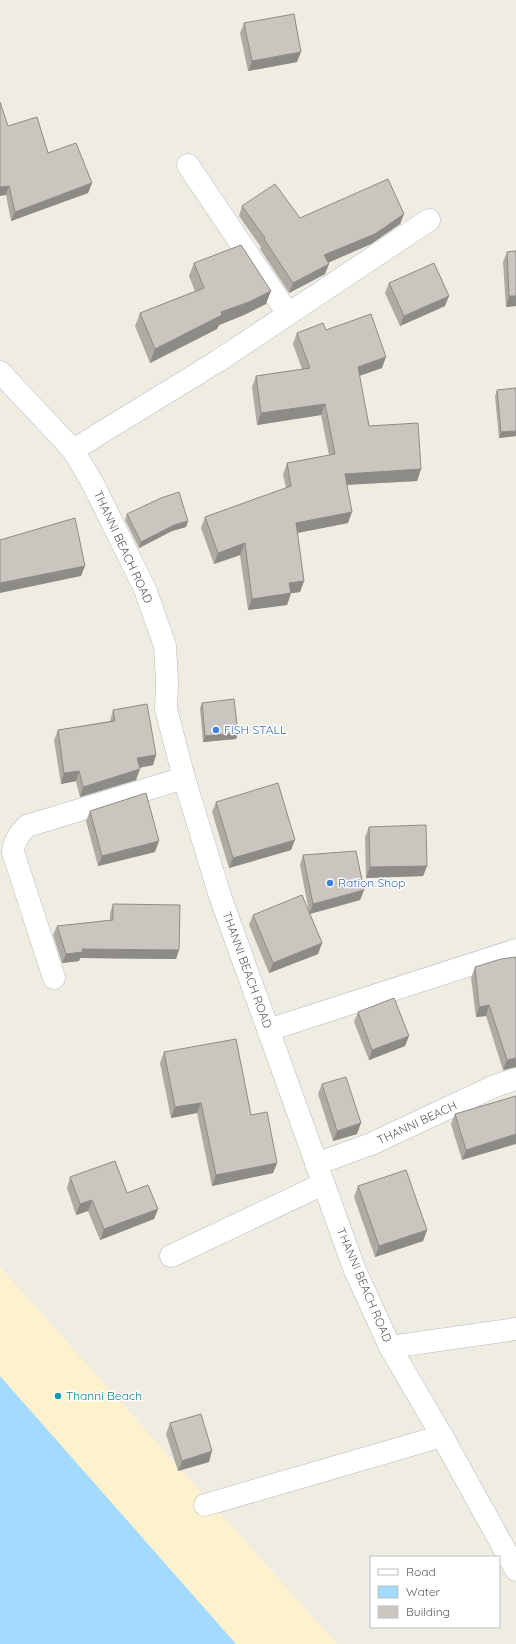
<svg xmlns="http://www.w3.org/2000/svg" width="516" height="1644" viewBox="0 0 516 1644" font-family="Quicksand,sans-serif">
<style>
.sand{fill:#fef1ce}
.water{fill:#a3daff}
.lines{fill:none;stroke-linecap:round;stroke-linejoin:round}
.minor-casing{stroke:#b8bbc0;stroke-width:23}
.secondary-casing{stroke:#b6bac0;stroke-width:23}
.minor{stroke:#fff;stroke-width:22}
.secondary{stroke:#fff;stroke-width:22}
.wall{fill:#aeaaa4}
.shaded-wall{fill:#8d8b86}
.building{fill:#cac6bf;stroke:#8d8b86}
.shop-dot{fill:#3f7fe0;stroke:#fff;stroke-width:1.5}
.culture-dot{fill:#0f9aa8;stroke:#fff;stroke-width:1.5}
.labels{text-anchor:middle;stroke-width:3;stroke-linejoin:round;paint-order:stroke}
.street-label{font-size:12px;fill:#5b6065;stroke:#fff}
.shop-label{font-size:12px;fill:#366cbe;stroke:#fff;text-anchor:start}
.culture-label{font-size:12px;fill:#0d838f;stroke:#fff;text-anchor:start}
</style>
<rect width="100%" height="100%" fill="#efece2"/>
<!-- sand -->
<path class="sand" d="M0 1267 337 1644H107L0 1525Z"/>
<!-- water -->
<path class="water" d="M0 1376 236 1644H0Z"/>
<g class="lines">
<defs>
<path id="minor" d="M188 165 288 314
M73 450 218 361 429 220
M54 978 13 852C14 841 19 834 27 826L184 778
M268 1030 516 950
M316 1164 371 1144 495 1086 516 1079
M171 1256 323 1184
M390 1347 516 1329
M205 1505 442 1436"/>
<path id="secondary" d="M0 372 73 450 92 482 145 589 165 646 167 681 166 709 184 778 220 896 354 1268 390 1347 442 1436 516 1570"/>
</defs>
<!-- minor casing -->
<use href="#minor" class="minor-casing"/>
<!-- secondary casing -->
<use href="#secondary" class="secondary-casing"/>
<!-- minor -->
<use href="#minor" class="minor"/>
<!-- secondary -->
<use href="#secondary" class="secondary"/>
</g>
<!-- wall -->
<path class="wall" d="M244 23 297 62 248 71 240 33Z
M8 126 92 183 88 193 11 221 6 195Z
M242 206 300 218 404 214 400 224 371 244 328 262 325 274 289 293 260 249 261 247 239 216Z
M516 251V306L506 307 503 262 507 252Z
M194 263 266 304 244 315 219 325 217 329 150 363 135 326 140 313 195 291 189 276Z
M389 283 445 306 400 326 385 293Z
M326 330 382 368 359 376 369 426 421 469 417 481 347 485 348 523 297 533 304 581 300 592 291 593 287 605 248 610 240 555 214 564 201 528 205 517 286 488 283 475 287 463 329 455 321 415 257 425 252 387 256 376 302 369 293 344 297 333Z
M497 390 516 436 499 438 495 396Z
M127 514 188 521 186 527 172 531 139 548 125 520Z
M202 703 238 733 236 739 203 742 200 708Z
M113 710 156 755 153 765 139 768 136 780 80 797 76 781 61 784 54 740 58 730 110 721Z
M216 802 291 850 229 868 212 812Z
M90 811 155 852 98 866 86 821Z
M369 827 427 866 423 876 366 878 365 837Z
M303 855 364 890 360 900 310 914 322 943 318 954 269 973 249 925 253 915 309 912 300 865Z
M113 904 179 950 176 959 80 958 79 961 62 963 53 935 57 926 110 920V913Z
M516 957V1067L503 1070 486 1016 476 1017 471 978 475 967Z
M358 1012 405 1046 369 1060 354 1022Z
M164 1052 251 1115 277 1163 273 1173 212 1186 197 1113 171 1118 160 1063Z
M322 1084 357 1134 333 1141 318 1094Z
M516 1096 462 1160 451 1124 455 1114Z
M70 1177 127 1193 158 1209 154 1219 100 1240 88 1211 76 1215 67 1188Z
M358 1186 427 1230 423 1241 375 1257 354 1197Z
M170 1423 209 1462 178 1471 166 1434Z"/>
<!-- shaded-wall -->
<path class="shaded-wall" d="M301 52 297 62 248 71 252 61Z
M92 183 88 193 11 221 15 212Z
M9 186 6 195 0 196V187Z
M404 214 400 224 371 244 321 266 324 255Z
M329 264 325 274 289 293 293 283Z
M271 291 266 304 244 315 219 325 217 329 150 363 155 349 221 312Z
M449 296 445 306 400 326 404 316Z
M509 296H516V306L506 307Z
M386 357 382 368 353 378 358 367Z
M325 404 321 415 257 425 261 413Z
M516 431V436L499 438 501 432Z
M421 469 417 481 341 485 345 474Z
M352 512 348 523 292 534 296 523Z
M188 521 186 527 172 531 139 548 141 542 174 525Z
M245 543 240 555 214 564 218 553Z
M85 566 81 576 0 593V583Z
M304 581 300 592 286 594 291 593 287 605 248 610 252 599 289 583Z
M238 733 236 739 203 742 205 736Z
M156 755 153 765 133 769 137 758Z
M140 769 136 780 80 797 83 787Z
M79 771 76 781 61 784 64 773Z
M295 840 291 850 229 868 233 858Z
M159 841 155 852 98 866 102 856Z
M427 866 423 876 366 878 370 867Z
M364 890 360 900 309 914 313 904Z
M322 943 318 954 269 973 273 963Z
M82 949 179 950 176 959 80 958 79 961 62 963 66 954Z
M489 1005 486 1016 476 1017 479 1007Z
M409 1036 405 1046 369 1060 372 1050Z
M516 1058V1067L503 1070 507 1060Z
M201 1103 197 1113 171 1118 175 1107Z
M361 1123 357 1134 333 1141 337 1131Z
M516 1134V1144L462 1160 466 1150Z
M277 1163 273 1173 212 1186 216 1175Z
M92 1200 88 1211 76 1215 80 1204Z
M158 1209 154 1219 100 1240 104 1229Z
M427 1230 423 1241 375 1257 379 1246Z
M212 1451 209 1462 178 1471 182 1461Z"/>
<!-- building -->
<path class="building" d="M294 14 301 52 252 61 244 23Z
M0 102 8 126 37 117 48 153 76 143 92 183 15 212 9 186 0 187Z
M388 179 404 214 375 234 324 255 329 264 293 283 264 239 265 238 242 206 275 184 300 218Z
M241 245 271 291 249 302 221 312 222 315 155 349 140 313 204 288 194 263Z
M516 251V296H509L507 252Z
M434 263 449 296 404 316 389 283Z
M371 314 386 357 358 367 369 426 418 423 421 469 345 474 352 512 296 523 304 581 289 583 291 593 252 599 245 543 218 553 205 517 291 486 287 463 335 454 325 404 261 413 256 376 310 368 297 333 323 323 326 330Z
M516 388V431L501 432 497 390Z
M179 492 188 521 174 525 141 542 127 514 161 498Z
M75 518 85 566 0 583V540Z
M234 699 238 733 205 736 202 703Z
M147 704 156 755 137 758 140 769 83 787 79 771 64 773 58 730 115 721 113 710Z
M278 783 295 840 233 858 216 802Z
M146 793 159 841 102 856 90 811Z
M426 825 427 866 370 867 369 827Z
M356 851 364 890 313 904 303 855Z
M302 895 322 943 273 963 253 915Z
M113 904 180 905 179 950 82 949 83 952 66 954 57 926 113 920Z
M516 957V1058L507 1060 489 1005 479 1007 475 967 501 959Z
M394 998 409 1036 372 1050 358 1012Z
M236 1039 251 1115 267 1112 277 1163 216 1175 201 1103 175 1107 164 1052Z
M346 1077 361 1123 337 1131 322 1084Z
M516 1096V1134L466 1150 455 1114Z
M115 1161 127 1193 148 1185 158 1209 104 1229 92 1200 80 1204 70 1177Z
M406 1170 427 1230 379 1246 358 1186Z
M201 1414 212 1451 182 1461 170 1423Z"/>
<!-- markers -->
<g class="shop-dot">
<circle cx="216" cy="730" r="4"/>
<circle cx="330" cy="883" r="4"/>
</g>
<circle class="culture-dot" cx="58" cy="1396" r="4"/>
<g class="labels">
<!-- street labels -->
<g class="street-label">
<text transform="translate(123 547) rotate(65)" y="4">THANNI BEACH ROAD</text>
<text transform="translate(247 970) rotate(70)" y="4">THANNI BEACH ROAD</text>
<text transform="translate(417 1123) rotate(-25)" y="4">THANNI BEACH</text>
<text transform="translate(364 1285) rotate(67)" y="4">THANNI BEACH ROAD</text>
</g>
<!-- shop labels -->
<g class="shop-label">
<text x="224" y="734">FISH STALL</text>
<text x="338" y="887">Ration Shop</text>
</g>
<!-- culture labels -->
<g class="culture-label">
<text x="66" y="1400">Thanni Beach</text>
</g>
</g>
<!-- legend -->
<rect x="370" y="1556" width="130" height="72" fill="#ffffff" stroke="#bdbfc1"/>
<rect x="378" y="1569" width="20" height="6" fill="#ffffff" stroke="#bdbfc1"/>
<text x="406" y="1576" font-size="12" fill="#5b6065">Road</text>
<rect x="378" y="1586" width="20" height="12" fill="#a3daff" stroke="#bdbfc1"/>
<text x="406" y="1596" font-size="12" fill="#5b6065">Water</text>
<rect x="378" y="1606" width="20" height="12" fill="#cac6bf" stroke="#bdbfc1"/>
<text x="406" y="1616" font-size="12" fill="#5b6065">Building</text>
</svg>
